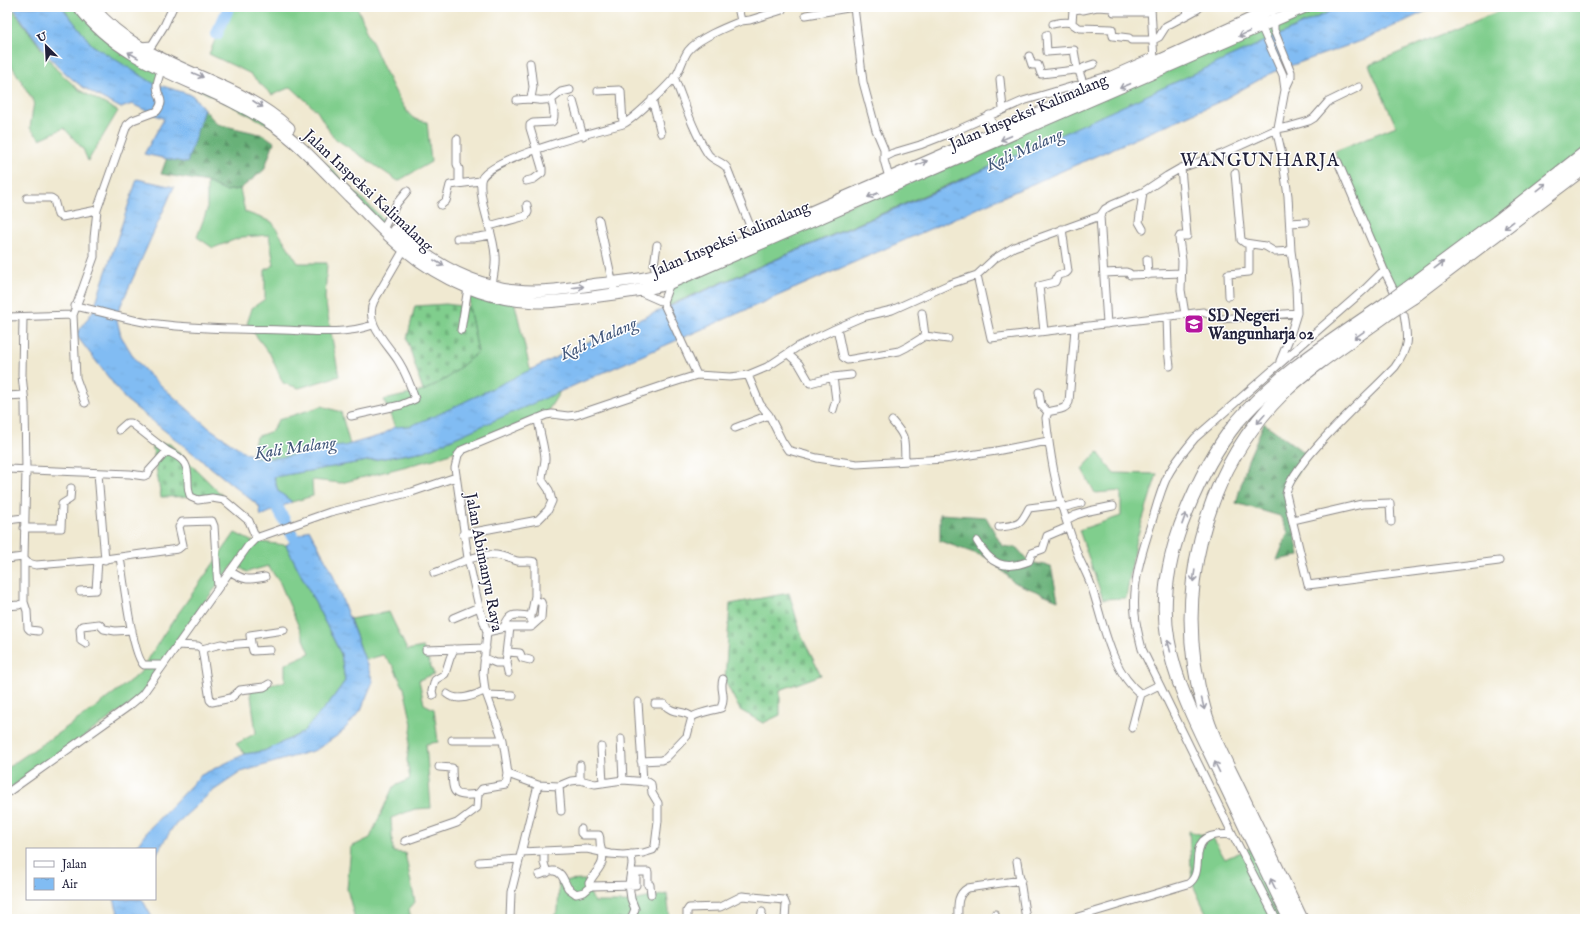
<svg xmlns="http://www.w3.org/2000/svg" width="1592" height="926" viewBox="0 0 1592 926" font-family="'IM FELL English',serif">
<style>
.grass{fill:#80ce8d;stroke:#517864}
.forest{fill:url(#forest-firs);stroke:#456a5a}
.cemetery{fill:url(#cemetery-stones);stroke:#517864}
.water{fill:url(#water-ripples);stroke:#526f97}
.lines{fill:none;stroke-linecap:round;stroke-linejoin:round}
.river{stroke:#81bcf3;stroke-width:12}
.street-casing{stroke:#898686;stroke-width:9}
.primary-casing{stroke:#898686;stroke-width:13}
.highway-casing{stroke:#898686;stroke-width:15}
.street{stroke:#fff;stroke-width:7}
.primary{stroke:#fff;stroke-width:11}
.highway{stroke:#fff;stroke-width:13}
.highway-bridge-casing{stroke:#898686;stroke-width:15;stroke-linecap:butt}
.highway-bridge{stroke:#fff;stroke-width:13}
.oneway{stroke:#9c9ca7}
.labels{text-anchor:middle;stroke-width:3;stroke-linejoin:round;paint-order:stroke}
.street-label{font-size:16px;fill:#22223b;stroke:#fff}
.poi-label{font-size:16px;font-weight:bold;fill:#22223b;stroke:#fff;text-anchor:start}
.water-label{font-size:17px;font-style:italic;fill:#43587b;stroke:#fff}
.quarter-label{font-size:18px;letter-spacing:1px;fill:#22223b;stroke:#fff}
</style>
<defs>
<pattern id="forest-firs" width="22" height="20" patternUnits="userSpaceOnUse"><rect width="22" height="20" fill="#68b178"/><path d="M5 1l3.5 6h-7zM16 11l3.5 6h-7z" fill="#559064"/></pattern>
<pattern id="cemetery-stones" width="16" height="16" patternUnits="userSpaceOnUse"><rect width="16" height="16" fill="#80ce8d"/><path d="M2 7V4a2 2 0 0 1 4 0v3zM10 15v-3a2 2 0 0 1 4 0v3z" fill="#6eb17b"/></pattern>
<pattern id="water-ripples" width="26" height="14" patternUnits="userSpaceOnUse"><rect width="26" height="14" fill="#81bcf3"/><path d="M2 4q2-2 4 0t4 0M15 11q2-2 4 0t4 0" fill="none" stroke="#6fa1d1"/></pattern>
</defs>
<rect width="100%" height="100%" fill="#fff"/>
<filter id="ink" filterUnits="userSpaceOnUse"><feTurbulence type="fractalNoise" baseFrequency=".025" numOctaves="2"/><feDisplacementMap in="SourceGraphic" scale="8" xChannelSelector="R" yChannelSelector="G"/><feConvolveMatrix kernelMatrix="1 2 1 2 8 2 1 2 1" color-interpolation-filters="sRGB"/></filter>
<filter id="wash" filterUnits="userSpaceOnUse"><feTurbulence type="fractalNoise" baseFrequency=".012" numOctaves="4" result="noise"/><feDisplacementMap in="SourceGraphic" scale="16" xChannelSelector="R" yChannelSelector="G"/><feGaussianBlur stdDeviation="0.9" result="paint"/><feColorMatrix in="noise" values="0 0 0 0 0 0 0 0 0 0 0 0 0 0 0 0 0 1.4 0 .05"/><feComposite in="paint" operator="in"/></filter>
<g filter="url(#wash)">
<rect width="100%" height="100%" fill="#f0e9d1"/>
<!-- grass -->
<path class="grass" d="M7 7H11L56 69 79 90 118 111 88 161 83 149 64 128 40 139 30 128 34 102 7 58Z
M62 7H93L138 47 283 122 386 222 383 229 285 133 161 70 157 86 92 45Z
M229 7H357C366 26 399 112 415 119 418 121 424 121 427 122L431 162 398 181 333 137 317 111 291 87 272 95 249 73 209 54Z
M1306 7H1340L1006 160 665 307 670 283Z
M1509 7H1585V152L1396 297 1338 162 1335 151 1396 126 1369 65Z
M207 182 225 191 240 189 245 212 272 222 298 263H327L325 299 339 376 299 388 283 383 270 354 247 324 252 308 265 299V270L274 265 269 235 242 237 213 248 197 237 207 210Z
M470 287 514 300 534 386 399 437 384 400 423 391 446 379 478 352 469 307Z
M561 390 544 417 434 459 341 483 312 480 313 496 292 502 278 491 274 477 425 451Z
M322 406 341 412 353 456 248 471 256 437 272 431 278 420Z
M1098 452 1113 473 1157 474 1135 544 1126 598 1103 599 1079 530 1121 516V491L1095 493 1082 469Z
M235 533 251 541 286 545 341 654 345 681 329 703 302 733 264 751 245 754 236 744 256 733 250 688 285 682V664L310 653 280 583 268 566 247 572 234 564 197 612 180 639 155 669 148 687 139 698 7 790V768L92 710 140 673 163 635Z
M389 612 407 650 423 647 434 674 419 680 424 704 434 709 438 742 426 744 431 808 415 809 391 818 393 852 405 853 415 902 409 909 411 919H355L347 889 351 847 370 838 393 787 410 779 407 760 412 724 404 688 393 666 383 655 365 660 350 619Z
M1189 831 1213 838 1225 859 1250 848 1284 919H1209L1192 883Z
M585 880 594 902H627L667 894 670 919H551L558 911 559 881Z"/>
<!-- forest -->
<path class="forest" d="M192 95 217 124 264 135 274 142 264 170 240 189 225 191 207 182 161 174 178 127Z
M1264 423 1309 456 1287 488 1299 556 1277 560 1288 532 1280 516 1236 503 1248 460Z
M940 514 986 517 1002 546 1017 548 1029 562 1051 566 1058 600 1013 582 991 559 940 541Z"/>
<!-- cemetery -->
<path class="cemetery" d="M446 304 469 307 478 352 446 379 423 391 407 339 415 306Z
M152 443 170 444 223 496 161 497Z
M789 593 802 637 821 675 780 690V715L763 723 740 710 725 681 730 604Z"/>
<!-- water -->
<path class="water" d="M13 7H62L92 45 153 83 192 95 204 109 187 163 144 154 164 119 132 104 121 108C104 99 86 91 71 78 48 59 30 32 13 7Z
M1340 7H1435L1366 39 1273 72 1221 101 425 451 274 477 278 491 292 502 261 516 259 506 125 399 76 335 93 311 137 179 174 187 116 316 121 336 135 359 148 374 209 428 246 453 263 459 284 457 329 447 344 446 382 435 394 427 410 426 437 415 586 343 752 270 946 187Z
M309 529 331 570 373 681 361 710 341 733 316 750 241 772 210 793 173 827 155 856V849H135L148 830 201 775 245 754 264 751 302 733 329 703 345 681 341 654 286 545Z
M114 899H142L153 919H120Z"/>
<g class="lines">
<!-- river -->
<path class="river" d="M1347 23 1384 7
M217 34 229 7
M1009 174 1144 114
M101 322 96 336 128 373
M248 471 262 479 302 553
M296 747 333 726 342 712
M145 849 191 795"/>
</g>
</g>
<g filter="url(#ink)">
<g class="lines">
<defs>
<path id="street" d="M854 7 863 82 876 130 884 149V160L890 181
M1151 8 1154 61
M806 15 854 7
M1187 15 1198 9
M1274 17V30L1291 72V77L1285 90
M741 21 750 20 782 10
M1072 23 1073 10 1081 9 1083 10 1097 7 1113 8 1114 12H1151
M1053 24C1058 23 1066 21 1071 23 1074 24 1075 27 1080 28L1112 29 1113 36 1129 38 1131 40H1153L1159 37 1166 26 1187 15 1188 9
M1261 26 1283 75 1285 90 1277 133 1282 155 1288 196 1291 251 1296 286 1297 313 1289 339 1280 361
M1046 35 1047 52 1074 50 1077 68 1079 71 1085 67 1094 64
M140 46 152 45 164 26 173 7
M1029 56 1032 65H1038L1041 74 1075 70 1079 71 1083 83
M530 63 533 87 531 98
M674 77C684 102 693 131 708 154 713 161 722 161 727 168L750 226 762 233
M1000 79 1003 109
M598 91 619 90 621 91 623 124
M652 99 661 133
M517 100C525 99 530 99 538 100 543 101 547 98 552 101 553 107 556 117 552 122L533 123 530 125V128L542 168V173L534 179 526 181
M551 100 561 92 570 90
M573 101 583 136
M989 115 996 131
M457 139V164L459 169V183
M885 157 893 153 920 145 953 132 1023 101 1111 75 1154 56
M1338 162 1384 270 1395 293
M1181 168 1187 236H1180L1179 238 1182 261 1181 290 1185 314
M1235 173 1241 240 1245 243 1265 246 1275 252 1291 251
M27 198H51L54 200 58 215 62 217 97 210
M441 205 446 201 450 185 480 181
M1100 216 1107 324
M599 220 615 294
M1290 223 1306 222
M489 226 526 216 528 212 527 205
M383 229 397 203 407 191
M1143 229 1139 222 1143 192
M457 238H473L491 235
M657 245 654 265 658 279
M1147 259 1148 275
M1104 273 1126 272 1129 273 1130 275 1181 273
M977 275 991 338 1195 313 1203 312 1221 319 1297 313
M491 289C493 279 496 267 495 256 494 232 479 205 481 181 482 160 601 130 623 124 633 120 670 84 677 74 681 67 683 58 688 51 698 38 726 27 741 21L738 7
M638 291 663 302 697 375 730 377 748 375 767 367 799 346 837 328 862 317 892 310 950 284 977 275 994 259 1014 247 1100 216 1105 209 1112 205 1143 192 1167 176 1181 168 1222 154 1277 129 1288 127 1309 121 1314 118 1328 102 1359 87
M1229 296 1228 274 1249 272V244
M663 302 670 283
M75 306C100 311 124 319 149 323 194 329 239 329 283 330 314 331 343 335 373 325
M922 313 925 336
M1404 315C1408 338 1409 348 1395 367 1372 392 1290 464 1286 494L1308 585 1499 561
M1167 316 1168 350 1170 366
M7 317 73 315
M23 317 22 375 25 404 26 470 24 559 28 563 36 565 98 560 120 557C123 576 132 656 144 665H163
M837 328 843 357 847 360 899 351 907 347 925 336 948 339
M1075 328 1069 402C1065 411 1057 409 1048 412L1046 418C1050 455 1056 491 1068 526 1071 536 1075 547 1079 558 1083 567 1088 576 1091 585 1103 620 1110 671 1141 694L1159 685
M461 330 468 288
M1044 331 1039 286 1055 282 1058 275 1066 273 1068 271 1062 229
M788 354 799 364 810 383 833 377 851 375
M748 375 760 404 769 415 782 441 788 450 817 458 857 464 944 459 996 451 1048 441
M1039 392 1041 405 1048 412
M7 396 24 395
M85 403 76 378 73 315 94 257V238L97 210 127 125 133 120 157 111C166 99 157 98 157 86 157 81 160 75 161 69
M833 410 836 400 833 377
M351 416 401 405 415 399C411 387 406 373 399 362 388 344 363 323 374 301L406 246
M892 421C907 438 904 439 905 460
M735 428 769 415
M119 430 127 423H131C143 432 154 441 166 450 173 455 181 456 185 464 191 475 185 488 191 497L198 500 212 498 224 500 249 521 256 538
M7 469 130 474 144 476 148 474 149 471 167 451
M98 473 105 560
M1062 508 1081 503
M7 520 24 518
M1066 520 1076 515 1089 511 1113 506
M1293 520 1362 504 1390 503 1391 522
M999 527C1019 525 1020 526 1029 508L1061 504
M24 528H61L62 504 70 499 71 488
M463 534 538 520 548 510 552 501 549 490 542 480C542 472 545 465 545 458 544 444 539 432 538 418
M977 541C990 564 1004 571 1029 561L1032 553 1043 549 1047 536 1068 527
M120 557 178 549 183 545 179 527 182 522 212 521 214 526 218 588
M7 559 23 557
M230 571C244 581 248 580 265 577
M434 573C454 566 475 553 496 555 503 556 510 559 517 561 524 562 528 560 535 562V596L531 616V627
M80 591 96 590 98 560
M24 602 27 611 28 628 30 630 38 631
M7 606 19 605 24 602V559
M453 618 479 607
M504 628C511 611 515 615 531 616
M487 632 510 627H531L541 618 542 605 541 602 534 600
M251 643 253 651 270 650
M86 644 81 641 80 629 82 626 99 624 104 629 115 631 132 630
M177 645 198 646 202 649 210 700 212 702 231 698 240 690 264 687 269 684
M202 649 221 644 226 645 251 643 250 635 284 630
M426 650 486 648
M508 652 520 653 522 658 530 660
M484 658 496 663H506L510 627
M506 663 508 673
M447 694C457 702 475 696 485 690
M433 695 432 691 435 680 445 674 450 658 454 649
M487 695 513 696
M638 702 643 782
M655 704H664C673 715 682 709 692 717
M1132 728 1141 694
M621 739 623 780
M452 740H503
M601 747 603 783
M641 761 661 760 666 758 687 736 692 717C701 712 711 711 721 708 727 695 719 690 723 679
M439 767 452 768C453 792 451 798 478 794
M580 780V765
M559 786 561 811
M7 793 129 706 142 695 248 546 256 538 330 512 412 492 456 477
M581 829V833L583 835H599C601 839 599 843 601 848 607 866 596 869 589 883L591 886 636 885V872H648V885H650L651 894
M405 841 457 823 477 808 478 794 482 789 506 785 508 774
M544 851V863L547 873
M521 852 587 849 610 854 623 855 643 853 653 850 655 846 658 821V803L652 793 651 784 648 782 623 780 595 784 580 780 571 781 559 786 538 785 508 774 503 740 485 690 483 674 487 632 479 607 468 558 455 468 458 455 462 450 546 415 552 414 568 416 576 415 662 386 697 375
M631 854 632 864 629 884 631 899 635 909 631 919
M1017 861 1026 919
M479 862 519 859
M539 875C544 874 549 870 554 871 563 872 564 882 568 888 570 890 574 892 576 894L584 892 591 886
M995 914V919
M510 919 511 893 538 785
M687 919V911L689 908 720 907 742 896 784 900 786 905 785 919
M761 919 762 912
M958 919C958 906 956 895 968 888L1021 880
M1071 919 1188 884C1210 870 1178 830 1233 835
M1276 919 1233 835 1142 649C1139 637 1136 626 1135 614 1132 581 1143 549 1153 518 1157 504 1161 489 1168 475 1175 462 1185 450 1195 438L1365 289 1384 270"/>
<path id="primary" d="M79 7C127 70 207 81 270 123 298 141 325 172 349 196 367 213 384 233 404 249 441 280 488 301 537 302 557 302 578 299 599 296 623 293 647 290 670 283L1305 7
M93 7C144 70 231 75 289 128
M395 230C429 261 470 285 516 290 543 293 572 288 598 284 627 281 655 278 682 268L1154 63 1277 7"/>
<path id="highway" d="M1407 289 1497 222 1585 153
M1413 297 1585 167
M1290 919C1266 870 1243 822 1220 773 1200 731 1176 687 1168 640 1161 602 1168 562 1181 525 1195 488 1212 453 1237 422 1278 374 1334 340 1386 304
M1301 919C1281 877 1261 836 1241 794 1228 766 1212 739 1204 709 1172 598 1201 473 1285 391 1317 361 1355 338 1390 312"/>
</defs>
<!-- street casing -->
<use href="#street" class="street-casing"/>
<!-- primary casing -->
<use href="#primary" class="primary-casing"/>
<!-- highway casing -->
<use href="#highway" class="highway-casing"/>
<!-- street -->
<use href="#street" class="street"/>
<!-- primary -->
<use href="#primary" class="primary"/>
<!-- highway -->
<use href="#highway" class="highway"/>
<defs>
<path id="highway-bridge" d="M1386 304 1407 289
M1390 312 1413 297"/>
</defs>
<!-- highway-bridge casing -->
<use href="#highway-bridge" class="highway-bridge-casing"/>
<!-- highway-bridge -->
<use href="#highway-bridge" class="highway-bridge"/>
</g>
<!-- one-way arrows -->
<defs><path id="oneway-shaft" d="M-6 0H5M1.5-3L5.5 0L1.5 3" fill="none" stroke-width="1.6" stroke-linecap="round" stroke-linejoin="round"/></defs>
<g class="oneway">
<use href="#oneway-shaft" transform="translate(1244 34) rotate(155)"/>
<use href="#oneway-shaft" transform="translate(133 55) rotate(-150)"/>
<use href="#oneway-shaft" transform="translate(198 75) rotate(23)"/>
<use href="#oneway-shaft" transform="translate(1125 86) rotate(157)"/>
<use href="#oneway-shaft" transform="translate(258 104) rotate(33)"/>
<use href="#oneway-shaft" transform="translate(1006 138) rotate(157)"/>
<use href="#oneway-shaft" transform="translate(922 163) rotate(-23)"/>
<use href="#oneway-shaft" transform="translate(1542 187) rotate(-38)"/>
<use href="#oneway-shaft" transform="translate(873 195) rotate(157)"/>
<use href="#oneway-shaft" transform="translate(1509 225) rotate(143)"/>
<use href="#oneway-shaft" transform="translate(439 263) rotate(30)"/>
<use href="#oneway-shaft" transform="translate(1439 265) rotate(-37)"/>
<use href="#oneway-shaft" transform="translate(578 287) rotate(-7)"/>
<use href="#oneway-shaft" transform="translate(1359 335) rotate(145)"/>
<use href="#oneway-shaft" transform="translate(1261 419) rotate(130)"/>
<use href="#oneway-shaft" transform="translate(1184 519) rotate(-70)"/>
<use href="#oneway-shaft" transform="translate(1194 576) rotate(98)"/>
<use href="#oneway-shaft" transform="translate(1169 646) rotate(-104)"/>
<use href="#oneway-shaft" transform="translate(1203 704) rotate(76)"/>
<use href="#oneway-shaft" transform="translate(1217 767) rotate(-116)"/>
<use href="#oneway-shaft" transform="translate(1273 884) rotate(-116)"/>
</g>
</g>
<!-- icons -->
<defs>
<symbol id="school-square" viewBox="-11 -11 22 22"><rect x="-9" y="-9" width="18" height="18" rx="4" fill="#b5179e" stroke="#fff"/><path d="M0-5L7-2L0 1L-7-2ZM-4 1L0 2.5L4 1V4Q0 6-4 4Z" fill="#fff"/></symbol>
</defs>
<g fill-rule="evenodd">
<use href="#school-square" x="1183" y="313" width="22" height="22"/>
</g>
<g class="labels">
<!-- street labels -->
<g class="street-label">
<text transform="translate(1028 111) rotate(-23)" y="6">Jalan Inspeksi Kalimalang</text>
<text transform="translate(369 190) rotate(43)" y="6">Jalan Inspeksi Kalimalang</text>
<text transform="translate(730 238) rotate(-23)" y="6">Jalan Inspeksi Kalimalang</text>
<text transform="translate(485 562) rotate(79)" y="6">Jalan Abimanyu Raya</text>
</g>
<!-- poi labels -->
<g class="poi-label">
<text x="1208" y="321">SD Negeri<tspan x="1208" dy="18">Wangunharja 02</tspan></text>
</g>
<!-- water labels -->
<g class="water-label">
<text transform="translate(1024 149) rotate(-24)" y="6">Kali Malang</text>
<text transform="translate(598 338) rotate(-24)" y="6">Kali Malang</text>
<text transform="translate(295 447) rotate(-8)" y="6">Kali Malang</text>
</g>
<!-- quarter labels -->
<g class="quarter-label">
<text x="1260" y="166">WANGUNHARJA</text>
</g>
</g>
<!-- margin -->
<rect width="1592" height="926" fill="none" stroke="#fff" stroke-width="24"/>
<!-- legend -->
<rect x="26" y="848" width="130" height="52" fill="#ffffff" stroke="#a7a7b1"/>
<rect x="34" y="861" width="20" height="6" fill="#ffffff" stroke="#a7a7b1"/>
<text x="62" y="868" font-size="12" fill="#22223b">Jalan</text>
<rect x="34" y="878" width="20" height="12" fill="url(#water-ripples)" stroke="#a7a7b1"/>
<text x="62" y="888" font-size="12" fill="#22223b">Air</text>
<!-- north arrow -->
<g transform="translate(46 46) rotate(336)" stroke="#ffffff" stroke-width="3" paint-order="stroke">
<path d="M0-3L7 15L0 10L-7 15Z" fill="#22223b"/>
<text y="-6" font-size="11" font-weight="bold" text-anchor="middle" fill="#22223b">U</text>
</g>
</svg>
